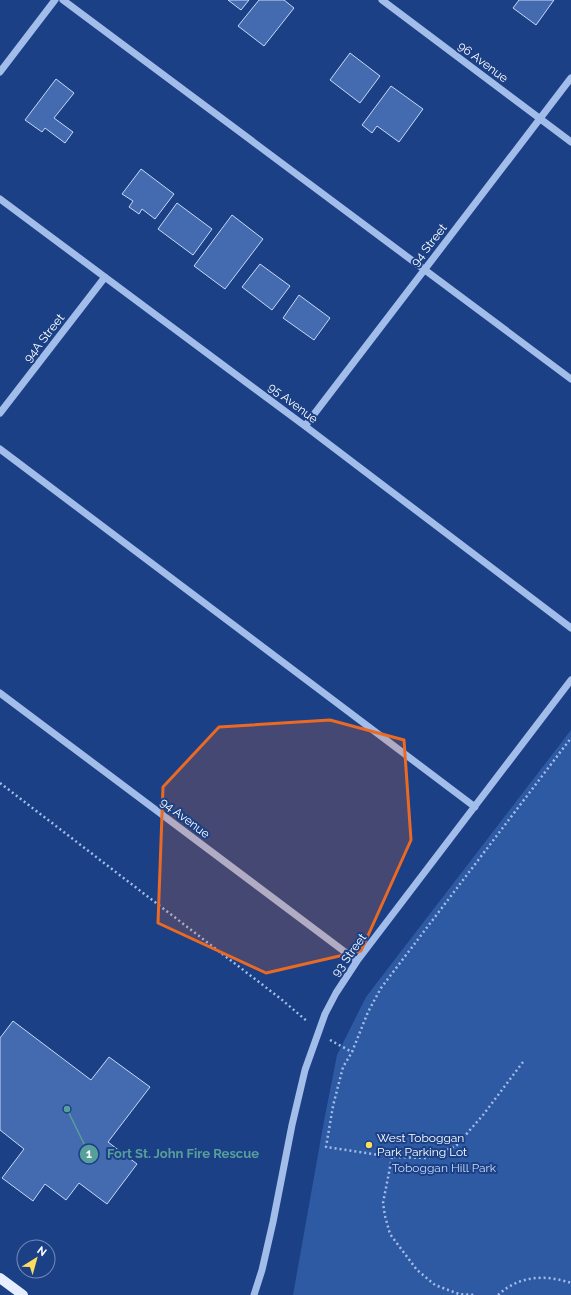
<svg xmlns="http://www.w3.org/2000/svg" width="571" height="1295" viewBox="0 0 571 1295" font-family="Raleway,sans-serif">
<style>
.green{fill:#2e59a3}
.building{fill:#446aaf;stroke:#c7d9f8}
.lines{fill:none;stroke-linecap:round;stroke-linejoin:round}
.path{stroke:#a3bdeb;stroke-width:2.5;stroke-dasharray:2 3;stroke-linecap:butt}
.minor{stroke:#a3bdeb;stroke-width:7}
.major{stroke:#e7eeff;stroke-width:10}
.marked{fill:#ea6a24;fill-opacity:0.2;stroke:#ea6a24;stroke-width:3;stroke-linejoin:round}
.poi-dot{fill:#fcdd5f;stroke:#1b4086;stroke-width:1.5}
.labels{text-anchor:middle;stroke-width:4;stroke-linejoin:round;paint-order:stroke}
.street-label{font-size:12px;fill:#fff;stroke:#1b4086}
.poi-label{font-size:12px;fill:#fff;stroke:#1b4086;text-anchor:start}
.park-label{font-size:12px;fill:#c7d9f8;stroke:#1b4086}
.leader{fill:none;stroke:#579f9a;stroke-width:1.5}
.callout-dot{fill:#579f9a;stroke:#1b4086;stroke-width:1.5}
.mark-label{font-size:12px;text-anchor:middle;font-weight:bold;fill:#fff}
.callout-label{font-size:13px;text-anchor:middle;font-weight:bold;fill:#579f9a;stroke:#1b4086;stroke-width:4;stroke-linejoin:round;paint-order:stroke}
</style>
<rect width="100%" height="100%" fill="#1b4086"/>
<!-- green -->
<path class="green" d="M571 730V1295H293L324 1121 337 1055 366 997Z"/>
<!-- building -->
<path class="building" d="M228 0H249L241 10Z
M259 0H284L294 8 264 46 238 26Z
M519 0H554L536 25 513 8Z
M350 53 380 76 360 103 330 80Z
M56 79 74 93 54 118 73 132 65 143 45 128 42 132 25 120Z
M391 86 423 109 399 142 377 126 372 133 362 125Z
M141 169 174 194 155 219 142 209 139 214 129 207 133 201 122 194Z
M177 203 212 229 193 255 158 229Z
M232 215 263 239 225 289 194 266Z
M260 264 290 286 272 310 242 287Z
M299 295 330 318 314 340 283 318Z
M13 1021 91 1080 109 1057 150 1087 108 1142 137 1164 107 1204 79 1183 66 1200 45 1184 33 1201 2 1178 24 1149 0 1130V1038Z"/>
<g class="lines">
<!-- path -->
<path class="path" d="M0 783 281 999 308 1022
M330 1040 352 1052
M523 1062 483 1115 456 1146 427 1158 392 1157 326 1147 333 1106 343 1067 352 1052 368 1012 381 988 571 738
M392 1157 383 1203 385 1216 390 1234 417 1270 435 1285 459 1294 476 1295
M498 1295C518 1276 545 1274 571 1283"/>
<!-- minor -->
<path class="minor" d="M63 0 571 379
M382 0 571 142
M0 72 55 0
M0 199 305 426 571 628
M0 413 105 277
M305 426 571 78
M0 449 475 807
M0 693 357 961
M254 1295 262 1270 273 1222 292 1125 305 1070 325 1014 336 993 357 961 571 680"/>
<!-- major -->
<path class="major" d="M0 1278 23 1295"/>
</g>
<!-- marked area -->
<path class="marked" d="M330 720 404 740 411 840 361 951 266 973 158 923 163 787 219 727Z"/>
<!-- markers -->
<circle class="poi-dot" cx="369" cy="1145" r="4"/>
<g class="labels">
<!-- street labels -->
<g class="street-label">
<text transform="translate(483 62) rotate(37)" y="4">96 Avenue</text>
<text transform="translate(429 245) rotate(-52)" y="4">94 Street</text>
<text transform="translate(44 338) rotate(-52)" y="4">94A Street</text>
<text transform="translate(293 403) rotate(37)" y="4">95 Avenue</text>
<text transform="translate(185 818) rotate(37)" y="4">94 Avenue</text>
<text transform="translate(349 955) rotate(-54)" y="4">93 Street</text>
</g>
<!-- poi labels -->
<g class="poi-label">
<text x="377" y="1142">West Toboggan<tspan x="377" dy="14">Park Parking Lot</tspan></text>
</g>
<!-- park labels -->
<g class="park-label">
<text x="444" y="1172">Toboggan Hill Park</text>
</g>
</g>
<!-- callouts -->
<path class="leader" d="M67 1109L89 1154"/>
<g class="callout-dot">
<circle cx="67" cy="1109" r="4"/>
<circle cx="89" cy="1154" r="10"/>
</g>
<g class="mark-label">
<text x="89" y="1158">1</text>
</g>
<g class="callout-label">
<text x="183" y="1158">Fort St. John Fire Rescue</text>
</g>
<!-- north arrow -->
<g transform="translate(36 1259) rotate(37)"><circle r="19" fill="#1b4086" stroke="#768cb6"/>
<path d="M0-3L7 15L0 10L-7 15Z" fill="#fcdd5f"/>
<text y="-6" font-size="11" font-weight="bold" text-anchor="middle" fill="#ffffff">N</text>
</g>
</svg>
